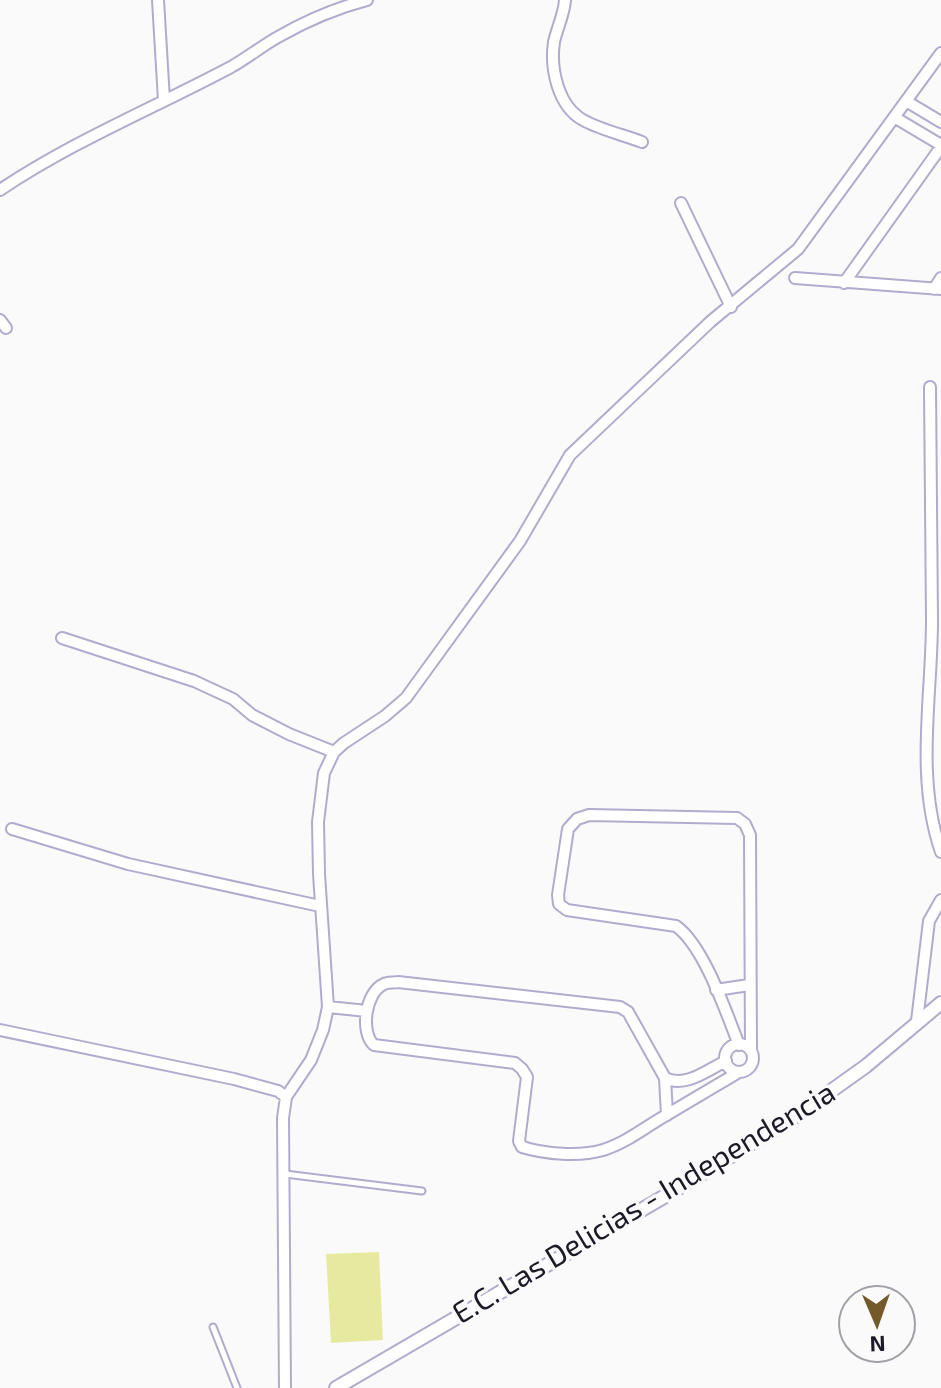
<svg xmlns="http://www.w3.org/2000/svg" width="941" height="1388" viewBox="0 0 941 1388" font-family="'Exo 2',sans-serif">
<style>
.pitch{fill:#e6eaa1}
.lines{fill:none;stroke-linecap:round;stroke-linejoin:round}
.service-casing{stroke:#b0acce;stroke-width:9}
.minor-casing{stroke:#b0acce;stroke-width:14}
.tertiary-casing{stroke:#b0acce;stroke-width:16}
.service{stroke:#fff;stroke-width:5}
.minor{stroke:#fff;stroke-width:10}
.tertiary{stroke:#fff;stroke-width:12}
.labels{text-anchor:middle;stroke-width:7;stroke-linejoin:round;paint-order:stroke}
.street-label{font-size:30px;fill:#1c1a27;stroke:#fafafa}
</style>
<rect width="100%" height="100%" fill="#fafafa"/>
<!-- pitch -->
<path class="pitch" d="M379 1252 383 1340 331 1343 326 1254Z"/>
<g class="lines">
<defs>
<path id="service" d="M285 1174 422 1191
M213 1327 237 1388"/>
<path id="minor" d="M158 0 164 100
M565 0C564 15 557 28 554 42 550 69 558 106 583 120 601 130 624 135 642 142
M906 101 941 122
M894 117 941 145
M0 190C73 141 154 108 231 67 247 58 262 46 278 37 306 21 336 8 367 0
M681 203 731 307
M795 278 941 289
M844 283 941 147
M934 289 941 278
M0 320 6 328
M930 387C930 465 932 542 932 620 932 697 915 777 941 852
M62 638 194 681 233 699 252 715 289 734 334 752
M12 829 128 864 320 906
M716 990 749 985
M328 1007 367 1011
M917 1021 929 921 941 900
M0 1030 234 1079 278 1091 286 1097
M725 1058a14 14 0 1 1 28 0a14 14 0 1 1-28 0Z
M739 1045C726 1012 704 946 676 926L567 910 559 904 558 895 568 829 577 819 589 815 737 818 745 824 750 835 751 1051
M665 1078C686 1088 707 1070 726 1061
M667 1115 665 1078 628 1012 620 1007 398 982C393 983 388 982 384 984 365 992 360 1033 374 1045L515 1063 522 1069 527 1077 519 1141 522 1147C545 1154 579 1157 603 1150 623 1144 640 1131 658 1120 685 1104 712 1088 739 1072
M285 1388 283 1118 286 1097 311 1060 323 1030 328 1007 319 874 318 822 324 773 334 752 344 743 385 716 406 698 520 541 570 455 710 322 798 249 941 53"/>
<path id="tertiary" d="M336 1388 667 1195 796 1116 866 1066 941 1003"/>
</defs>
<!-- service casing -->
<use href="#service" class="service-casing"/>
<!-- minor casing -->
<use href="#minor" class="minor-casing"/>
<!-- tertiary casing -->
<use href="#tertiary" class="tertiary-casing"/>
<!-- service -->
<use href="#service" class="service"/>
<!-- minor -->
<use href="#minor" class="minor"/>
<!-- tertiary -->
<use href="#tertiary" class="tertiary"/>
</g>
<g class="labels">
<!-- street labels -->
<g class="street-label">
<text transform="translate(644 1203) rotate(-31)" y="10">E.C. Las Delicias - Independencia</text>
</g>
</g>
<!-- north arrow -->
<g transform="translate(877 1324) rotate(178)"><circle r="38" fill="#fafafa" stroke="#a1a0a6" stroke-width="2"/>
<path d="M0-6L14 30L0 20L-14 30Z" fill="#745a2b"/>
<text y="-12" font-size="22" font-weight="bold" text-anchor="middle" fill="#1c1a27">N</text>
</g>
</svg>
